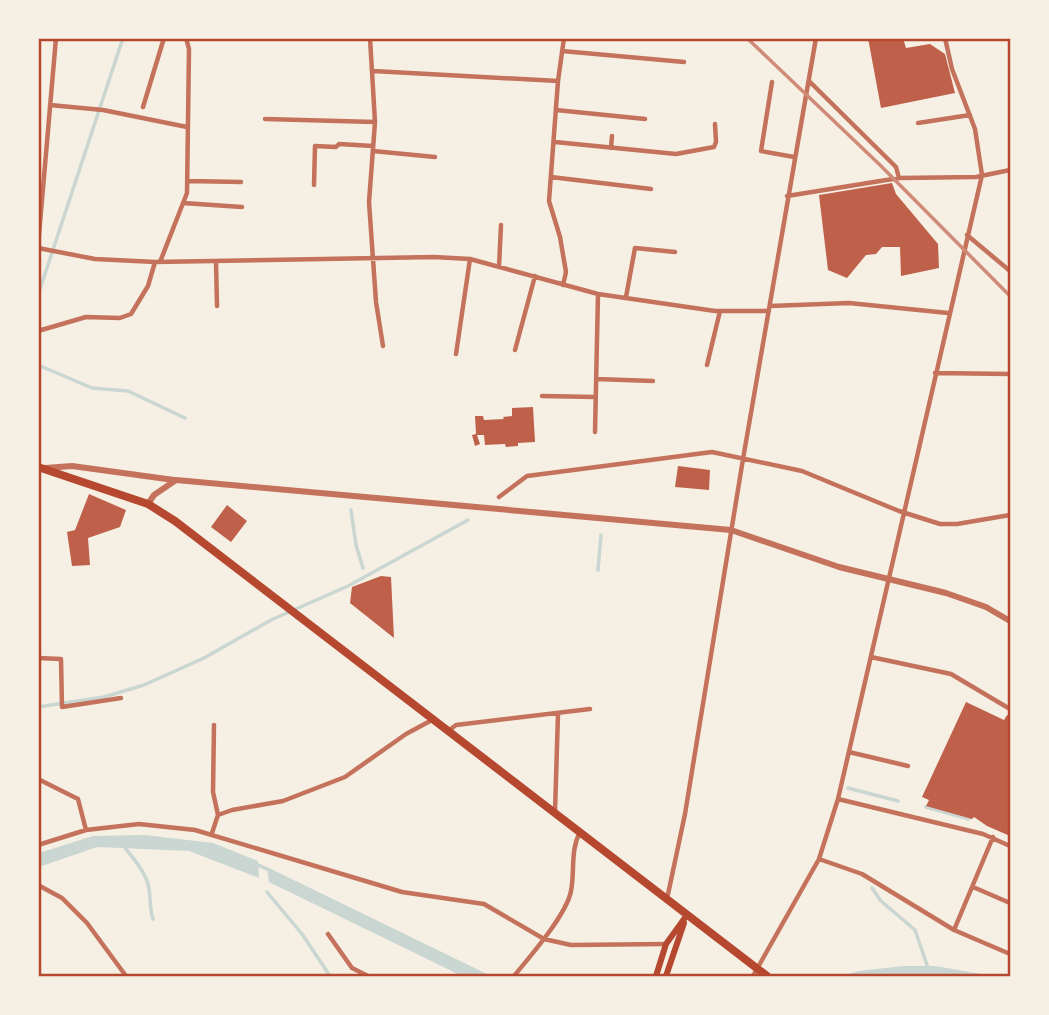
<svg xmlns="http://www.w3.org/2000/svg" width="1049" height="1015" viewBox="0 0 1049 1015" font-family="'Archivo Narrow',sans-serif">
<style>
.water{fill:#c9d6d2}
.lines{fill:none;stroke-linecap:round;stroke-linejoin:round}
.stream{stroke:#c9d6d2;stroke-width:3.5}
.building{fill:#bf614a}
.minor{stroke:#c5725c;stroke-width:4.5}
.tertiary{stroke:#c5725c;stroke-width:6}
.secondary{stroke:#b5482f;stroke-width:6}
.trunk{stroke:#b5482f;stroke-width:8}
.rail{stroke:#cf8b77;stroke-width:3.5}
.neatline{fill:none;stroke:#b5482f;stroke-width:2.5}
</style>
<rect width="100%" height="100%" fill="#f6efe4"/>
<!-- water -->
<path class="water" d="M145 835 213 843 258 861 259 878 189 851 97 847 39 867V853L93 836Z
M267 867 491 976H462L269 882Z
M903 966H935L993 976 911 974 840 976 859 971Z"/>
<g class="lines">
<!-- stream -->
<path class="stream" d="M38 295 123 38
M38 365 92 388 128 391 185 418
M351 510 356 545 363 568
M598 570 601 535
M38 707 104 697 144 685 204 658 271 620 348 586 468 520
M848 788 898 801
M926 807 969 819
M123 845C132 857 144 870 148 884 151 895 149 907 153 919
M256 864 271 871
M872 888 881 901 915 930 928 968
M267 892 302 934 330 976"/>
</g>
<!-- building -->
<path class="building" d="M868 38H903L906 48 930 44 945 54 955 93 881 108Z
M892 183 896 194 938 244 939 268 901 276 900 247H882L876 254 866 255 847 278 828 270 819 195Z
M533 407 535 442 518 443V446L506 447 505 444 485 445 484 435H477L480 444 475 446 472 435 476 434 475 416H483L484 420 504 419 503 417 512 416V408Z
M678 466 710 470 709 490 675 487Z
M89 494 126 510 120 527 88 538 90 565 72 566 67 532 75 530Z
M227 505 247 521 231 542 211 527Z
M381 576 391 577 394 638 350 603 352 587Z
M966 702 1004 720 1007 715 1010 717V836L987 826 974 817 972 819 926 806 929 800 922 797Z"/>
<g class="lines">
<!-- minor -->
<path class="minor" d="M370 38 375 122 369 202 376 302 383 346
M562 51 684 62
M373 71 558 81
M809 81 896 167 899 178
M772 82 761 151 794 157
M50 105 103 110 187 127
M143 107 164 38
M556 110 645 119
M265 119 375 122
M918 123 970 115
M555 142 676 154 714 147 716 142 715 124
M611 148 612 136
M373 151 435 157
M551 177 651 189
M188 181 241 182
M314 185 315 146 336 147 339 144 373 146
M787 196 899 178 976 177 1010 170
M183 203 242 207
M967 235 1010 271
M38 246 56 38
M38 248 95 259 155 262 434 257 470 259 598 294 715 311H769
M216 261 217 306
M160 262 187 193 189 49 186 38
M499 267 501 225
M563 285 566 272 560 237 549 201 558 81 564 38
M626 297 635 248 675 252
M770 306 849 303 948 313
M38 331 86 317 120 318 131 314 148 286 155 262
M515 350 535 276
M456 354 470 259
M707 365 720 311
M935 373 1010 374
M596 379 653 381
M542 396 596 397
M595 432 598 294
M499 497 527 476 712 452 802 471 899 511 940 524H957L1010 515
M871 657 951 674 1010 709
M38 658 61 659 62 707 121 698
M214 725 213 792 218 815
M448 731 456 725 590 709
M849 752 908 766
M38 779 78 799 86 830
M838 799 983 834 1010 846
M555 812 558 714
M212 833 218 815 232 810 283 801 345 777 406 734 432 720
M38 845 86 830 139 824 195 830 402 892 484 904 544 939 571 945 666 944
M819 859 862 874 954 930 1010 954
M38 885 62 898 87 923 126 976
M973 887 1010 903
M667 899 685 814 743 459 816 38
M954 930 993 837
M328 934 352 968 368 976
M514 976C529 958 567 914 571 891 575 871 570 851 580 832
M753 976 819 859 838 799 982 175 975 129 952 69 945 38"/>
<!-- tertiary -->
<path class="tertiary" d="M45 468 72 466 174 480
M148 504 154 495 176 480 731 530 839 567 946 593 986 607 1010 621"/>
<!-- secondary -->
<path class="secondary" d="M656 976 666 944 687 915
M666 976 684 923"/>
<!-- trunk -->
<path class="trunk" d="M38 467 148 504 175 521 767 976"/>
<!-- rail -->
<path class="rail" d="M747 38 880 165 1010 296"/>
</g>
<!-- border -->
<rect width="1049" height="1015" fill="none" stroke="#f6efe4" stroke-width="80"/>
<rect x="40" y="40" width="969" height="935" class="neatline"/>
</svg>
